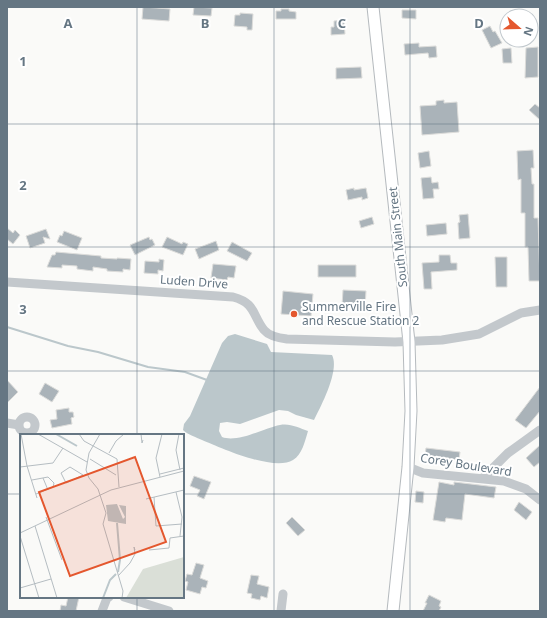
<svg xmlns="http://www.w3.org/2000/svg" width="547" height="618" viewBox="0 0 547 618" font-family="'Noto Sans',sans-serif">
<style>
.water{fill:#bbc7cb}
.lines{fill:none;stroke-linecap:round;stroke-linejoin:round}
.stream{stroke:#bbc7cb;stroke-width:2}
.building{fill:#aab3b9;stroke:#dcdcda}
.major-casing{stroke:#b5babe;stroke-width:13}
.minor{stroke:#c3c8cc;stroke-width:9}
.major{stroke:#fff;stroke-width:11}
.grid{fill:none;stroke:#657683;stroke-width:1;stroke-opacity:0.55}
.poi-dot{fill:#e4572e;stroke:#fff;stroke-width:1.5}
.labels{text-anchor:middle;stroke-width:4;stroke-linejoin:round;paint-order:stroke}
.street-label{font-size:12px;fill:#657683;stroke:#fff}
.poi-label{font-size:12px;fill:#657683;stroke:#fff;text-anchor:start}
.inset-river{fill:none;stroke:#bbc7cb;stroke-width:2}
.inset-road{fill:none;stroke:#b5bdc2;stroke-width:1}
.view{fill:#e4572e;fill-opacity:0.15;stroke:#e4572e;stroke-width:2}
.inset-edge{fill:none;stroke:#657683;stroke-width:2}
.grid-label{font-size:13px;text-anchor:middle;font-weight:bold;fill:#657683;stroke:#fff;stroke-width:4;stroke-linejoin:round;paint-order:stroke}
</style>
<rect width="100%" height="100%" fill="#fafaf8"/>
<!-- water -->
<path class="water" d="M235 334 267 344 271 352 332 355C340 370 321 406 314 420L296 415 288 411 279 410 240 424 227 422 220 423 219 431 222 437C238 443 264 428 280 425 290 423 299 428 308 431 305 441 302 455 293 460 274 472 221 448 202 440 196 437 188 435 183 430L184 424 190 416 222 343 228 336Z"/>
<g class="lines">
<!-- stream -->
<path class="stream" d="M7 327 68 346 98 352 148 367 185 372 207 380"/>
</g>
<!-- building -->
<path class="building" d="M143 7 170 9 169 21 142 19Z
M194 7 212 8 211 16 193 15Z
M281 9H289V11L296 12V19H276V11H281Z
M402 10H416V19L402 18Z
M240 13 253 14 252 30H247V27L234 26 235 15H240Z
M344 20 345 34 331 35V27H334V21Z
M490 26 493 32 495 31 502 43 491 48 482 30Z
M419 43V47L436 46 437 57 429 58 428 53 405 55 404 44Z
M538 47V77L525 78 526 48Z
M511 48 512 63H503L502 49Z
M361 67 362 78 336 79V68Z
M444 100V103L457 102 459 132 422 135 420 106 436 105V101Z
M535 104 540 108V120L529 110Z
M533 150 534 168H531L532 184H534V218H538L540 281H529L528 247H525V213H521V179L518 180 517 151Z
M429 151 431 166 420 168 418 153Z
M431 177 432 183 438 182 439 189H433L434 198 423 199 421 178Z
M354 188V190L366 188 368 198 362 200V197L348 200 346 190Z
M468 214 470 238 459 239 458 223 460 222 459 215Z
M372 217 374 224 361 228 359 221Z
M446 223 447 234 427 236 426 225Z
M7 228 13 233 15 230 20 235 13 244 7 239Z
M46 229 50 239 43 237 45 243 30 248 26 236Z
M64 231 82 238 77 250 57 242 60 235 62 236Z
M149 237 150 240 152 239 155 245 135 255 130 245Z
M167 237 182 244 183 242 188 244 183 255 162 247Z
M216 241 219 250 199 259 195 249Z
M232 242 252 253 247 261 227 251Z
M56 252 101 256V258L117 259V258L131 259 130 270 123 269V272L107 271V269L93 267V271L77 269V266L62 265V268L47 267 52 255H55Z
M439 255H450L451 263H457V270L431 272 432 289H424L422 263 439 262Z
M495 257H507V287H496Z
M159 259 164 260 163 271 158 270V274L144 273 145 261 159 262Z
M213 264 236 266 234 278 228 277 227 280 211 278Z
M318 265H356V277H318Z
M343 290 366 291 365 308 342 306Z
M283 291 313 294 311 316 281 314Z
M7 380 18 392 7 403Z
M45 383 59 391 52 402 39 394Z
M540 387V411L526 428 515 420Z
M69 408V412H73L74 417 71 418 72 424 52 428 50 420 57 419 56 410Z
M540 445V462L534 467 526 458Z
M426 448 460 452 459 460 425 456Z
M194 476 211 482 204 499 197 496 200 490 190 486Z
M439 482 454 485V482L496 487 494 498 465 494 462 520 446 518 445 522 433 520Z
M416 491 424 492 423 503 415 502Z
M519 502 532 512 526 520 514 510Z
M292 517 305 530 298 536 286 523Z
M196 563 204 565 200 578 208 581 206 588 202 587 200 594 186 590 188 582 185 581 187 574 192 575Z
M251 575 259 576 257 584 269 587 267 598 261 596 260 600 251 598 252 594 247 593Z
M429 595 441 601 439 606 441 607 439 611H423L427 603H425Z
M68 597H79L76 611H60L61 605 66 606Z"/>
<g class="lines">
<defs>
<path id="major" d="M373 7 409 342 411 411 408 467 393 611"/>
</defs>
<!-- major casing -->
<use href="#major" class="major-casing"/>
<!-- minor -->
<path class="minor" d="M7 282 233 297C256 303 252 315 264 330 269 336 279 338 287 339L395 342 442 340 479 334 521 313 540 310
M19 425a8 8 0 1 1 16 0a8 8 0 1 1-16 0Z
M7 423 19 425
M408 467 423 473 504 481 526 489 540 500
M483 478 508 453 540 430
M124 597 169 611
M102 611 107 598 109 597
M281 611 283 594"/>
<!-- major -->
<use href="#major" class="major"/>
</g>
<!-- grid -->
<path class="grid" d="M137 7V435M274 7V611M410 7V611M7 124H540M7 247H540M7 371H540M7 494H21M183 494H540M137 597V611"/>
<!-- markers -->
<circle class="poi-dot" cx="294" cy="314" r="4"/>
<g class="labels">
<!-- street labels -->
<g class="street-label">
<text transform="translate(398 237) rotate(-96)" y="4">South Main Street</text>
<text transform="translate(194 282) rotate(4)" y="4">Luden Drive</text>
<text transform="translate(466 465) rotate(9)" y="4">Corey Boulevard</text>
</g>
<!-- poi labels -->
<g class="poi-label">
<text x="302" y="311">Summerville Fire<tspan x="302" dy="14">and Rescue Station 2</tspan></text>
</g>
</g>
<!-- overview -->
<g transform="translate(20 434)">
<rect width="164" height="164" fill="#fafaf8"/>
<path d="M164 123V164H106L123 135Z" fill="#dadfd7"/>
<path d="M97 70 103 85 105 83 99 71 106 72V90L88 87 86 71Z" fill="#bbc7cb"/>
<path class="inset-river" d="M36 0 57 12M97 89 100 126 98 138M83 164 90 146 96 140"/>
<path class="inset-road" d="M1 0 7 32 17 64M18 0 67 28M59 0 64 7 97 25 99 53M80 0 69 19 66 36 69 44 78 55 86 79 83 90 103 157 102 164M121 0 122 9 123 6M159 0 156 16 160 36M89 19 96 7 104 0M70 25 96 41M0 33 33 29 43 14M50 33 63 41 46 49 41 39ZM140 40 164 34M140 43 136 24 142 0M23 44 28 56M12 46 28 43 34 49 33 53 16 60M156 58 162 83 160 102M134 63 136 92 162 90M126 65 164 56M26 83 42 126M15 92 37 164M0 99 91 56 164 37M0 102 19 164M129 116 149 114 150 104 164 102M98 142 110 129 115 120 114 113 115 116M0 154 31 145"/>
<path class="view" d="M115 23 146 108 50 142 19 58Z"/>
<rect width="164" height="164" class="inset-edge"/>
</g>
<g class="grid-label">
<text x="68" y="28">A</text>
<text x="205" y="28">B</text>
<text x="342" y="28">C</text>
<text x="479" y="28">D</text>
<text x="23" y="66">1</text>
<text x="23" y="190">2</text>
<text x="23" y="314">3</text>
</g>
<!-- border -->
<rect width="547" height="618" fill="none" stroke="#657683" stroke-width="16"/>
<!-- north arrow -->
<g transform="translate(519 28) rotate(110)"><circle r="19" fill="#ffffff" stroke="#c1c8cd"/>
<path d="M0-3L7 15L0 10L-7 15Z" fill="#e4572e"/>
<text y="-6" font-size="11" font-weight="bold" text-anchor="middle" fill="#657683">N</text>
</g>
</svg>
